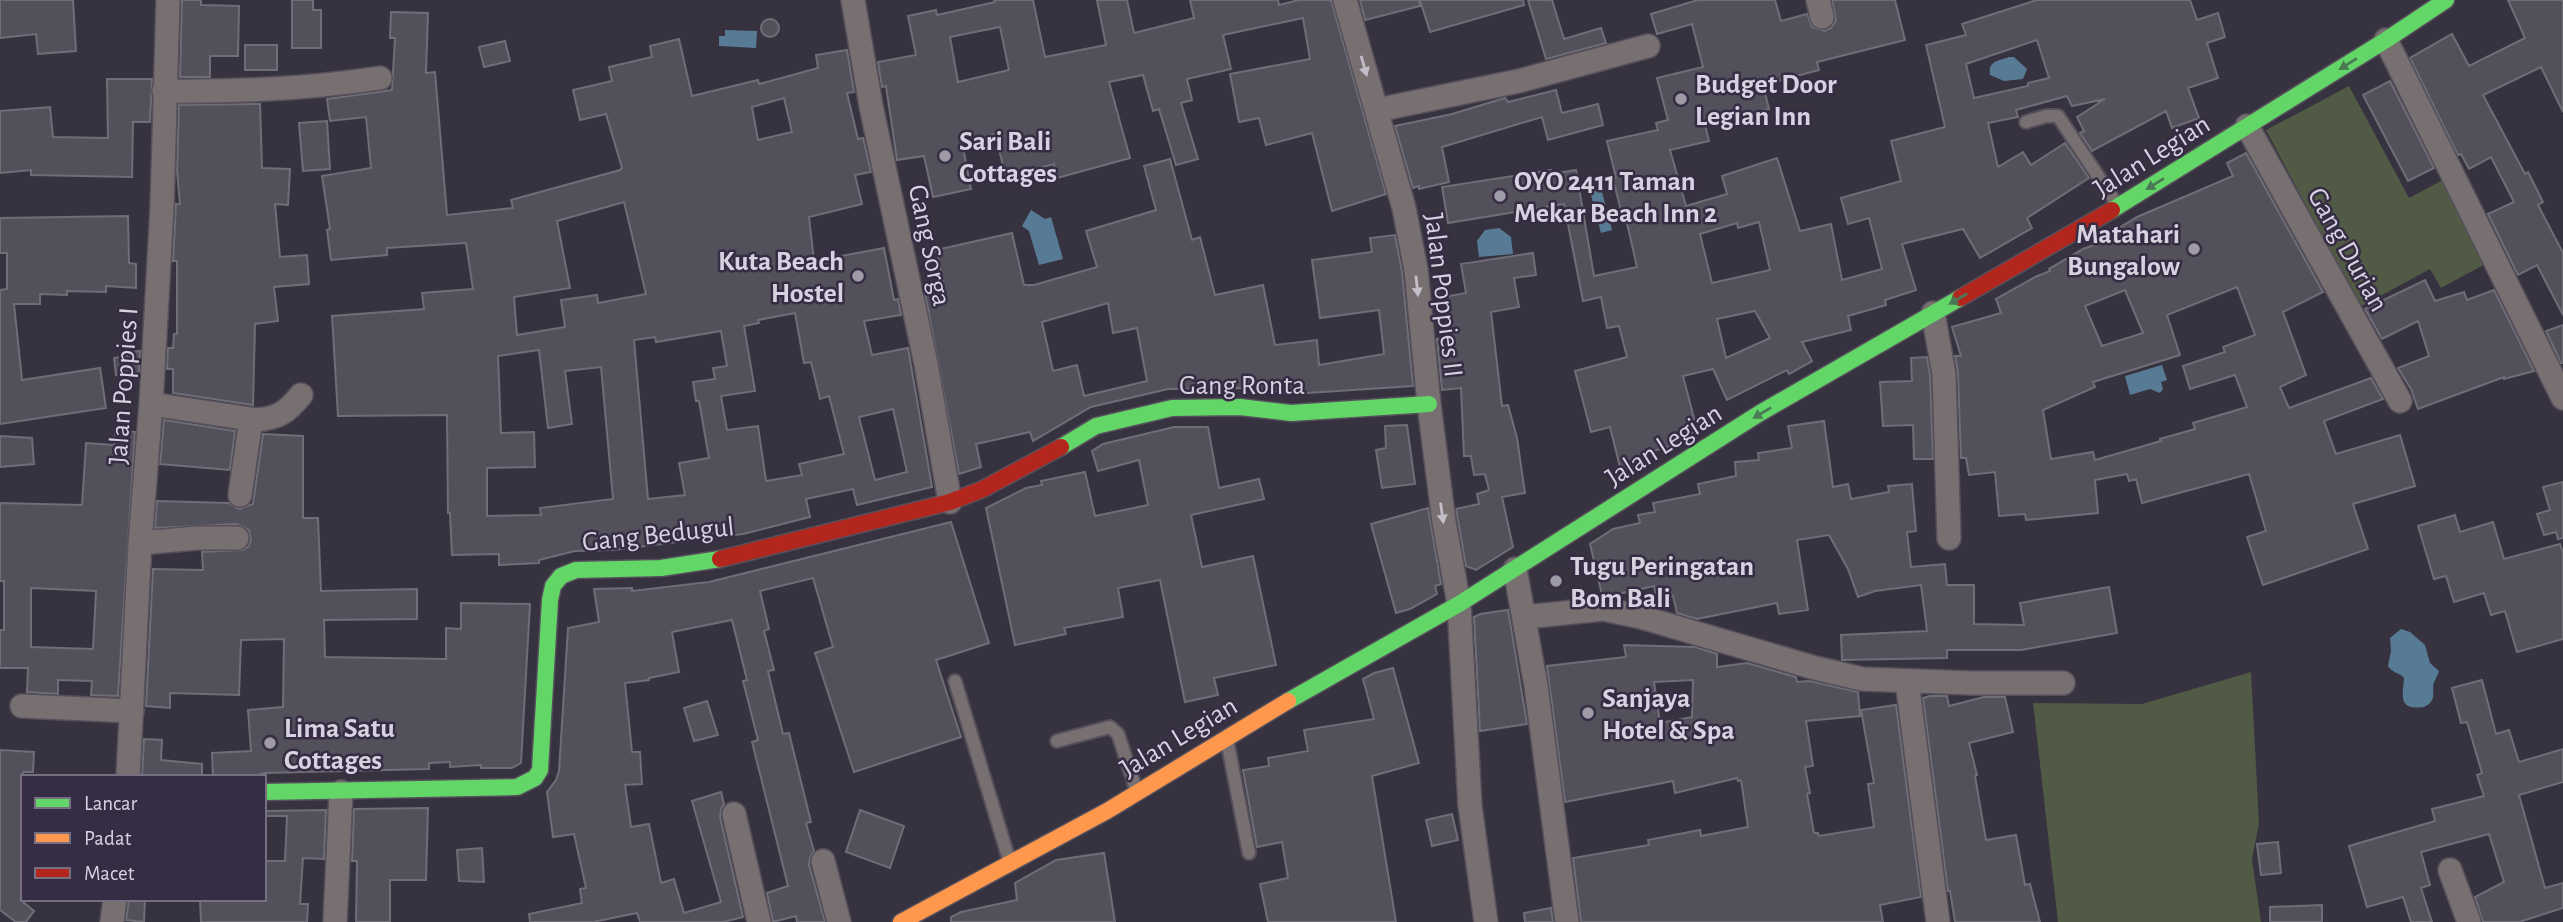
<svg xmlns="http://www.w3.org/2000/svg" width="2563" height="922" viewBox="0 0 2563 922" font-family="'Alegreya Sans',sans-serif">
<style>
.green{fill:#515a45}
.water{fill:#587b95}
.building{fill:#52505a;stroke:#6f6d78;stroke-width:2;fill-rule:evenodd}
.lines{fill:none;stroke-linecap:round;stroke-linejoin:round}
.lane-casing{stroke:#55505b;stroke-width:16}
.street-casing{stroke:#55505b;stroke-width:26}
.fast-casing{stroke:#55505b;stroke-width:19}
.slow-casing{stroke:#55505b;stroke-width:19}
.jam-casing{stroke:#55505b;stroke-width:19}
.lane{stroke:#776f70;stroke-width:12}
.street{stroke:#776f70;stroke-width:23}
.fast{stroke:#63d668;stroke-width:16}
.slow{stroke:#ff974d;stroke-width:16}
.jam{stroke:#b3261e;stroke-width:16}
.oneway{fill:#4a7954}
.oneway2{fill:#c4beca}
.poi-dot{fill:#9f9aa8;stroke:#362d44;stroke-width:2.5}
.labels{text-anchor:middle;stroke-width:5;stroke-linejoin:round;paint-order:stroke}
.poi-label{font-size:28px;font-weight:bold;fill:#d7d2e0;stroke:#362d44;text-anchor:start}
.street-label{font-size:28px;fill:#d7d2e0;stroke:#362d44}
</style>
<rect width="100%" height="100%" fill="#37323f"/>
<!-- green -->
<path class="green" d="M2349 86 2409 198 2443 180 2487 263 2441 288 2430 269 2360 307 2266 130Z
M2251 672 2259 823 2252 860 2261 922H2058L2033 703 2142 704Z"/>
<!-- water -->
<path class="water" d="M725 30 757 31 756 48 719 46V36H725Z
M2009 57H2014L2027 69 2023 79 2004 81 1990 75C1988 60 1999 61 2009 57Z
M1601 188 1612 230 1601 233 1590 191Z
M1031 210 1045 219 1051 217 1063 259 1039 265 1029 231 1022 226Z
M1499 228 1511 237 1513 254 1479 257 1477 241 1485 230Z
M2162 365 2167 380 2161 382 2163 389 2160 393 2150 389 2130 395 2125 376Z
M2401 629 2410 632 2425 645 2430 663 2439 671C2438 675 2436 678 2434 682 2431 693 2438 700 2424 707 2397 711 2403 695 2404 678 2399 672 2392 673 2388 666L2391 651 2390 638Z"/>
<!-- building -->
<path class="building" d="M0 0H73L76 51 38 54 36 34 0 38Z
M182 0H201V5L239 6 238 56H210V77H180Z
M292 0H313V10H321V48H292Z
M994 0H1033L1045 57 1106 45 1097 0H1127L1134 33 1194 18 1190 0H1278L1279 5 1299 0H1331L1386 194 1332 211 1312 133 1266 145 1259 118 1239 122 1230 74 1310 59 1303 18 1223 35 1231 69 1187 79 1192 100 1181 103 1198 159 1176 165 1159 109 1153 111 1143 75 1109 82 1130 158 1057 178 1054 164 1006 177 995 134 962 142 971 189 933 197 924 156 897 160 886 86 882 87 878 62 916 55 908 16 936 10 937 15 995 2ZM1000 27 1009 70 958 82 950 37Z
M1360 0H1419L1420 6 1365 20Z
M1420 0H1523L1524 5 1430 32Z
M1528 0H1552L1564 39 1601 28 1606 43 1546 59Z
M1698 0H1775L1781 21 1807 14 1812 27 1825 31 1831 28 1836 20 1832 0H1895L1905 40 1817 62 1819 70 1763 85 1769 109 1705 125 1709 141 1670 150 1686 206 1727 194 1722 176 1777 158 1800 231 1831 224 1842 280 1882 269 1869 218 1848 224 1841 198 1901 181 1891 141 1945 127 1926 45 1966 35 1962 24 2037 0H2190L2197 20 2218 13 2225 37 2207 43 2218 78 2188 88 2199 118 2172 128 2166 111 2092 151 2080 133 2084 131 2077 117 2105 99 2072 106 2067 96 2016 110 2018 117 1988 123 1998 167 2023 152 2031 165 2065 143 2089 178 2027 218 2032 228 1980 258 1963 229 1902 244 1916 290 1885 300 1886 305 1848 316 1851 330 1802 342 1812 361 1789 374 1787 370 1727 400 1713 369 1683 376 1695 422 1707 419 1708 423 1672 446 1645 453 1647 462 1641 466 1621 471 1610 427 1591 432 1575 371 1627 357 1619 326 1607 328 1601 297 1583 301 1564 204 1448 223 1442 187 1551 170 1552 174 1576 170 1594 276 1637 267 1624 210 1621 211 1613 179 1616 178 1607 141 1658 130 1656 123 1668 120 1657 78 1703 67 1692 24 1657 34 1651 14ZM2037 40 2049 78 2028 83V86L1974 98 1966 64ZM1759 222 1770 270 1712 283 1700 234 1737 223 1738 228ZM1755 311 1770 338 1726 358 1717 319Z
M2508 0H2563V112L2541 67 2483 95 2525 174 2528 172 2543 202 2538 205 2563 253V315L2537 265 2518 275 2488 214 2514 202 2491 157 2469 169 2461 154 2458 155 2410 58 2452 34 2469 66 2525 38Z
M391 12 428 13 426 73 435 72 447 215 513 208 511 200 620 170 622 168 606 114 580 120 573 90 612 81 609 67 652 57 650 46 679 39 692 96 758 80 759 84 818 68 816 55 847 50 854 92 847 93 858 139 863 138 871 172 855 175 862 204 809 217 814 261 884 248 894 300 898 299 901 315 864 321 872 355 908 348 932 487 857 505 853 489 806 499 810 517 743 534 613 550 575 551 539 560V563L499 565V554L452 555 450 513H448L447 415 338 416 332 316 424 309 422 293 473 289 466 243 387 248V255L331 260 327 230 330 229 322 176 371 168 366 117 330 121 327 99 392 90 395 38H390ZM784 98 792 132 758 140 752 107ZM624 202 646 294 598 303 597 295 561 300 565 327 517 335 514 297 570 288 557 221ZM795 313 804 363 811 362 820 399 829 396 844 454 799 464 802 475 766 481 758 426 727 430 721 396 755 391 744 326 759 323 758 320ZM721 331 727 366 713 368 715 379 693 382 696 401H699L709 458 679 463 685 495 648 499 634 340 655 337 656 342ZM539 350 548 428 572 424 565 371 601 367 613 499 540 508 541 515 487 516V468L535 467 534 432 501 433 498 356ZM893 409 907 472 875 480 859 417Z
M761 28a9 9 0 1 1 18 0a9 9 0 1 1-18 0Z
M505 41 510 61 484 67 479 47Z
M245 45H277V70H245Z
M107 79H152L150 122H133L132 177 31 175V170L0 173V111L50 107 53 137 108 138Z
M2390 81 2434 168 2408 181 2363 95Z
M1556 90 1562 113 1598 104 1603 125 1548 140 1542 117 1442 147 1449 182 1419 189V186L1413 188 1395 126 1452 114 1505 98 1508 102Z
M260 104 262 168 290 169 288 205 275 204 280 257 307 255 309 284 274 287 278 321 255 324 253 405 173 393V369H167L168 348H173L174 334H177V261H173L176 204H180L177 171 179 105Z
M327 121 330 169 303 171 299 123Z
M2246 153 2323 292 2283 312 2306 375 2280 387 2289 408 2371 378 2383 399 2324 421 2336 454 2400 435 2415 486 2353 504 2368 549 2263 585 2247 537 2266 531 2249 474 2142 503 2136 479 2129 481 2127 474 2095 480 2098 513 2026 520 2025 514 1999 516 1995 472 1969 475 1966 458H1961L1958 373 1955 356H1961L1952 327 2001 313 1996 299 2035 277 2050 271 2049 269 2083 249 2105 241 2104 237 2137 217 2233 176 2227 163ZM2237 287 2255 335 2223 347 2225 352 2183 366 2190 389 2235 375 2247 407 2193 423 2195 429 2160 439 2161 441 2095 460 2093 452 2051 459 2043 410 2095 387 2093 382 2180 355 2167 315ZM2125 290 2143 333 2102 346 2085 306Z
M1170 159 1192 240 1200 237 1215 295 1263 285 1275 345 1317 340 1319 365 1384 354 1379 310 1320 318 1312 260 1372 252 1370 238 1395 235 1402 272 1413 386 1292 394 1284 393V390L1273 392 1240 388 1168 389 1091 407 1033 441 1030 432 976 444 981 467 959 474 925 293 945 289 936 250 1012 233 1024 285H1034L1097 267 1086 231 1156 210 1144 166ZM1108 303 1113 333 1137 328 1147 381 1084 396 1077 365 1053 371 1042 322Z
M128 216 129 263 136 264V288L106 286V292L67 291V295L40 294V304H14L22 380 100 368 106 408 0 424V290L7 289V253H0V218Z
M1533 253 1536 275 1514 278 1519 307 1491 312 1502 406 1508 405 1517 438 1525 493 1502 497 1513 547 1476 570 1466 566 1456 509 1479 504 1477 494 1489 490 1485 474 1474 475 1471 456H1464L1461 388 1442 390 1437 339 1451 337 1444 297 1466 293 1461 264Z
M2425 280 2435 301 2464 292 2467 300 2494 290 2534 371 2504 379V377L2418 409 2411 389 2398 368 2429 356 2418 321 2382 339 2365 309Z
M2563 325V363H2561L2546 331Z
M140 351 139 373 116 375 114 358 127 356V352Z
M1927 357 1930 375 1933 459H1914L1913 425 1883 426 1880 382 1912 381 1911 358Z
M164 420 235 431 230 470 160 464Z
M1824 421 1833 487 1848 484 1851 499 1889 492 1888 486 1912 484 1916 531 1907 532 1911 567 1945 564 1947 585H1974V624L2024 625 2020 603 2109 587 2117 633 2021 650H1947V658L1842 660 1841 635 1927 631 1921 585 1875 591 1858 597 1848 569 1829 535 1797 540 1808 610 1779 614 1777 603 1697 619 1677 613 1673 596 1657 600 1654 586 1610 596 1602 595 1590 544 1613 529 1640 523 1638 515 1655 512 1653 503 1700 494 1698 484 1736 476 1735 462 1759 460 1758 453 1792 448 1788 426Z
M1407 425 1415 484 1382 488 1376 450 1386 448 1385 426Z
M1174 427H1208L1219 488 1259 479 1264 499 1191 515 1202 567 1253 556 1276 665 1214 678 1218 695 1185 702 1160 580 1118 588 1123 617 1064 628 1066 634 1015 645 986 508 1026 488 1042 485 1041 481 1085 472 1095 516 1148 505 1139 460 1098 471 1092 451 1103 444Z
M115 431 135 432 118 696 91 695 92 681 58 680V694L27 692 28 668H0V630H4V581H0V503L82 505 86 443 114 445ZM31 588 96 591 93 649 31 647Z
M263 434 303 436V518H318L321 591 417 589V619L324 620 325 657 446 659V628L461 629V603L530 604 521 763 512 768H481V765L450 767V762L429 763V769L264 773 253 777H213L212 753 251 751 248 710 283 707 284 639 241 640 239 695 170 693V708L146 706 153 569 203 570 202 552 243 550 249 546 251 539 249 530 237 524 155 528 157 501 229 503 239 509 253 504Z
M0 436 32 438 34 464 0 467Z
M2563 482V538L2558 539 2556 532 2544 535 2537 514 2550 510 2543 487Z
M1428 508 1441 584 1435 586 1437 594 1410 609 1396 613 1371 524Z
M2455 515 2460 532 2493 522 2504 559 2560 544 2563 553V639L2517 652 2505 611 2491 615 2484 593 2454 602 2446 576 2434 579 2418 526Z
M951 522 989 643 936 660 961 737 854 772 815 653 833 647 813 578 760 591 769 629 764 631 774 670 768 671 783 734 789 733 811 822 806 823 814 851 810 857 809 865 825 922H797L796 916 773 922 767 893 788 886 752 742 758 740 743 681 747 680 732 620 672 632 679 672 649 678V680L625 683 632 752H640L642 784 625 785 631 827 649 824 661 883 674 879 684 913 721 902 692 801 721 792 724 804 721 809 720 817 743 917 723 922H640L637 913 593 922H530L529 914 582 903 580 889 586 888 574 834 553 837 547 792 556 780 559 771 568 628 599 622 594 589 632 588V591L709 582Z
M1508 610 1527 724 1480 731 1474 617 1480 614Z
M1624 645 1695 647 1717 654V667L1747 663 1796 677 1797 682 1809 681 1858 692 1860 716 1806 721 1813 766 1805 767 1810 793 1807 794 1814 833H1818L1819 836 1874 827 1868 784 1874 783 1861 710 1896 705 1921 897 1880 905 1883 922H1581L1573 858 1649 845 1648 840 1679 834 1700 830 1701 836 1748 827 1741 780 1738 781 1737 778 1675 793 1673 781 1565 802 1547 666 1626 657ZM1693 680 1692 717 1660 723 1654 682Z
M1393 668 1419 763 1372 776 1396 922H1268L1260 884 1288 878 1282 842 1257 847 1243 770 1269 766 1268 758 1308 751 1304 730 1374 719 1363 679 1374 673Z
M2482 680 2496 734 2509 730 2519 762 2563 749V782L2519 795 2545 888 2563 883V908L2519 922H2483L2475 897 2504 882 2489 834 2421 852 2430 885 2421 888 2432 922H2411L2403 897 2367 907 2349 846 2435 821 2432 809 2484 796 2477 775 2482 773 2467 722 2461 723 2452 688Z
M1930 696H1947L1949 706 1984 697H2005L2013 732 1969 743 1977 775 1975 776 1986 840 2016 835 2025 885 2030 884 2040 922H1955L1950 891H1948L1923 698Z
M707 701 718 735 694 741 684 708Z
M144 739 162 740 161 760 202 764V777H142Z
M0 750 34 752 33 772H23V902L34 911 26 922H16L0 910Z
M428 808 426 880H390V922H356L357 861H352L354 809Z
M326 810 324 859 303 858 300 904H308L307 922H201L200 899H264V861H285L287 816H264V811Z
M860 810 904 826 890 868 846 852Z
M1452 814 1458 840 1432 846 1426 820Z
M2278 842 2281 873 2261 875 2257 844Z
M482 848 484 882 459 881 457 850Z
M1104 853 1115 922H951V917L961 912 1017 900 1015 883 1056 860Z
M129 899H145L144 922 126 920Z
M2322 905V922H2270V907Z
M1551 908 1553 922H1525L1524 913Z"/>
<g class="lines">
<defs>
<path id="lane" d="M2026 122 2046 116H2058L2118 206
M955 681 1010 863
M1227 740 1249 853
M1057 741 1110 727 1118 734 1137 792"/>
<path id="street" d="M853 0 871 106 926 364 950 502
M1345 0 1404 208 1416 270 1429 404 1444 522 1459 604 1470 806 1486 922
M1818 0 1822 17
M2386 40 2563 398
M164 91C237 92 308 89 380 78
M1377 110 1519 81 1648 46
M2247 126 2400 401
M1933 313 1944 374 1949 538
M151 404 256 420C279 418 287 412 301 395
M240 495 251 419
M140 543 198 538H237
M1515 569 1536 686 1567 922
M1525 617 1603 609 1641 617 1815 668 1862 679 1971 683H2063
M1907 681 1938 922
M22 706 132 711
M128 777 140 543 151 404 162 208 168 0
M734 814 759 922
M823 861 839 922
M2450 870 2469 922
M112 922 115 899
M335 922 341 792"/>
<path id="fast" d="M2112 210 2386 40 2446 0
M1061 447 1096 426 1172 408 1240 407 1291 413 1429 404
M1288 701 1459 604 1760 413 1960 298
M264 792 517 787 535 778 540 770 550 600 553 586 561 576 576 570 661 568 720 559"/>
<path id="slow" d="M901 922 1107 811 1288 701"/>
<path id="jam" d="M1960 298 2112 210
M720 559 950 502 983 489 1061 447"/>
</defs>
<!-- lane casing -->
<use href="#lane" class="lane-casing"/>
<!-- street casing -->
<use href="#street" class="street-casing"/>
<!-- fast casing -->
<use href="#fast" class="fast-casing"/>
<!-- slow casing -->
<use href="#slow" class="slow-casing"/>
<!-- jam casing -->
<use href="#jam" class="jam-casing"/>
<!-- lane -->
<use href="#lane" class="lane"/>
<!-- street -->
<use href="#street" class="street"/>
<!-- fast -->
<use href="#fast" class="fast"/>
<!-- slow -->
<use href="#slow" class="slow"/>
<!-- jam -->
<use href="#jam" class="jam"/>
</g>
<!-- one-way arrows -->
<defs><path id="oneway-solid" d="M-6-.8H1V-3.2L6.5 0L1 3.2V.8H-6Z" transform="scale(1.75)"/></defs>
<g class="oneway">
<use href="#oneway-solid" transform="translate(2348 64) rotate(148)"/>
<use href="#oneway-solid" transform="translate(2155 184) rotate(148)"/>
<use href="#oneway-solid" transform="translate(1958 299) rotate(150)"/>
<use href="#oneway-solid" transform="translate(1762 413) rotate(149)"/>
</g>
<g class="oneway2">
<use href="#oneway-solid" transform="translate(1364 66) rotate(74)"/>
<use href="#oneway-solid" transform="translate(1417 286) rotate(84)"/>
<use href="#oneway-solid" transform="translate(1442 513) rotate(82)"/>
</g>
<!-- markers -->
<g class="poi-dot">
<circle cx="1681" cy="99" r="7"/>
<circle cx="945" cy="156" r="7"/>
<circle cx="1500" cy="196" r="7"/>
<circle cx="2194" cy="249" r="7"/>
<circle cx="858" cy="276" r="7"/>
<circle cx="1556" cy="581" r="7"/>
<circle cx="1588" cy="713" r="7"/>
<circle cx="270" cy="743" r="7"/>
</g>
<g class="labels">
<!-- poi labels -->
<g class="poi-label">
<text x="1695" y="93">Budget Door<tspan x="1695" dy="32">Legian Inn</tspan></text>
<text x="959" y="150">Sari Bali<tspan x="959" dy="32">Cottages</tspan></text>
<text x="1514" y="190">OYO 2411 Taman<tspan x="1514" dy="32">Mekar Beach Inn 2</tspan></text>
<text x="2180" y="243" text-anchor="end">Matahari<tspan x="2180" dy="32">Bungalow</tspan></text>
<text x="844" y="270" text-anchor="end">Kuta Beach<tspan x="844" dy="32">Hostel</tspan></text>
<text x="1570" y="575">Tugu Peringatan<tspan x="1570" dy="32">Bom Bali</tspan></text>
<text x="1602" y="707">Sanjaya<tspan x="1602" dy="32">Hotel &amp; Spa</tspan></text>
<text x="284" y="737">Lima Satu<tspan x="284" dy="32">Cottages</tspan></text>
</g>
<!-- street labels -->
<g class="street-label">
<text transform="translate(2151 155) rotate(-32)" y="10">Jalan Legian</text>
<text transform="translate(931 245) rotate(78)" y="10">Gang Sorga</text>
<text transform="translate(2349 249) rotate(61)" y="10">Gang Durian</text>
<text transform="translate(1445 295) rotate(83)" y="10">Jalan Poppies II</text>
<text x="1242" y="394">Gang Ronta</text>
<text transform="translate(122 386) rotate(-86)" y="10">Jalan Poppies I</text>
<text transform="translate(1663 444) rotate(-32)" y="10">Jalan Legian</text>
<text transform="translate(658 533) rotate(-6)" y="10">Gang Bedugul</text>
<text transform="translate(1178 736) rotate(-31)" y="10">Jalan Legian</text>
</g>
</g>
<!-- legend -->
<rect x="21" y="775" width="245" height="126" fill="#362d44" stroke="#766f82" stroke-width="2"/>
<rect x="35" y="798" width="35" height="10" fill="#63d668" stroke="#766f82" stroke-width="2"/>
<text x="84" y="810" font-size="21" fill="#d7d2e0">Lancar</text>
<rect x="35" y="833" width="35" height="10" fill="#ff974d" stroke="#766f82" stroke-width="2"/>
<text x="84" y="845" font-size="21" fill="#d7d2e0">Padat</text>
<rect x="35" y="868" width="35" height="10" fill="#b3261e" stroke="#766f82" stroke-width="2"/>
<text x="84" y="880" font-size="21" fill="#d7d2e0">Macet</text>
</svg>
